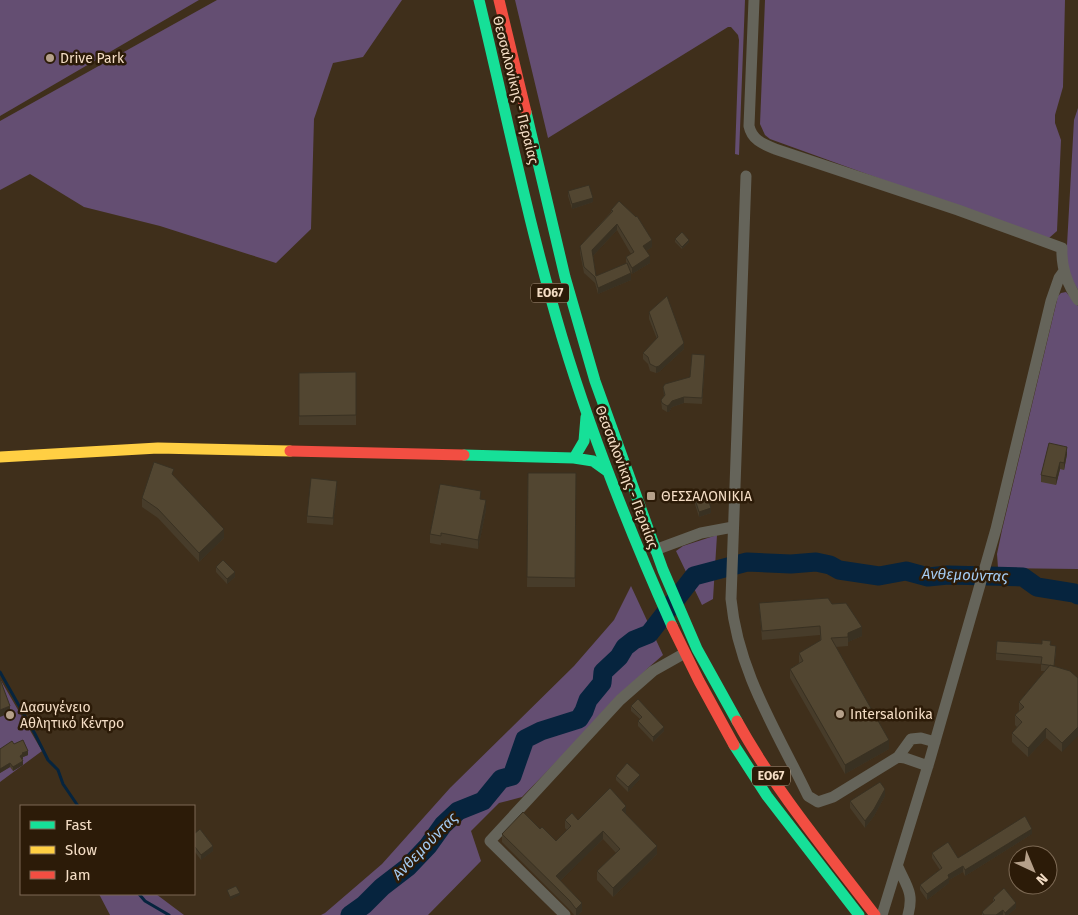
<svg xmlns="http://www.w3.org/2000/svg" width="1078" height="915" viewBox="0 0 1078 915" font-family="'Fira Sans',sans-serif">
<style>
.green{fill:#644e72}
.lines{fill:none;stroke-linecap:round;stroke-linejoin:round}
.stream{stroke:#06243e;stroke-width:3}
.river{stroke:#06243e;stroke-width:19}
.street{stroke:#65645a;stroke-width:11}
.fast{stroke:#16e098;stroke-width:11}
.slow{stroke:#ffcf43;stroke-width:11}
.jam{stroke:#f24e42;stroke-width:11}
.wall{fill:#473c2a;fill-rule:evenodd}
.shaded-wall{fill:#393122}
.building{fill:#524631;stroke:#393122}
.poi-dot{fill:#b5a08a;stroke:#2c1b08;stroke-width:2}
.labels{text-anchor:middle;stroke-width:5;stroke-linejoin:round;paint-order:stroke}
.shield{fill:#2c1b08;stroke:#b8a38c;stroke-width:1}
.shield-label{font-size:12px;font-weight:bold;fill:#f4ddc5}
.poi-label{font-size:14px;fill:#f4ddc5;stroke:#2c1b08;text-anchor:start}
.street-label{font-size:14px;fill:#f4ddc5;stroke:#2c1b08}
.water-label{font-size:15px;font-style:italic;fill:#a3cbf2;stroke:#2c1b08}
</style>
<rect width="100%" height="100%" fill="#3f2f1b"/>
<!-- green -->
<path class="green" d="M0 0H199L0 116Z
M217 0H402L363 57 333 63 314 119 311 229 276 263 160 226 84 207 30 174 0 190V121Z
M515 0H745L739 155 735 154 739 40 738 35 731 27H728L548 138Z
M765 0H1065L1063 87 1055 115V123L1061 140 1057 231 1049 238 1041 237 770 139 765 135 760 124Z
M1078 108V290L1070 276 1066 263 1074 120Z
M1066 292 1078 306V569L998 568 997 554 1002 530 1058 296 1061 293Z
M717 535 713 599 702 605 676 551 683 546Z
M631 586 663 655 648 668 522 797 499 803 471 831 481 861 428 915H321L325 913 382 864 450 788 574 666 614 620Z
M0 679 42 751 0 782Z
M99 894H156L184 915H110Z"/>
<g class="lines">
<!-- stream -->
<path class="stream" d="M0 672 35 734 48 760 58 770 63 784 78 806
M139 894 145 901 169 915"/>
<!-- river -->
<path class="river" d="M350 915 364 905 382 887 408 867 428 846 443 825 458 811 483 801 501 779 512 776 525 739 541 731 579 719 584 711 588 700 602 683 603 672 619 657 625 647 634 640 649 634 694 576 747 562 791 564 816 562 830 565 839 570 879 576 906 571 928 577 948 575 1023 577 1037 587 1074 593 1078 595"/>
<!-- street -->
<path class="street" d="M754 0 749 126C752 140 763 144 775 149L958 210 1062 248C1061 268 1067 284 1078 300
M746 176 731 599C738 672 777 731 808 796L818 802 833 797 898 757 905 758 928 766
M655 550 701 533 733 527
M898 757 911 739 921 738 935 742
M898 867C907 887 914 893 908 915
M565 915 490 841 620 700 653 671 685 653
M882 915 930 759 996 529 1051 301 1059 278 1064 271"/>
<!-- fast -->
<path class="fast" d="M479 0C506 112 529 227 562 337 592 437 630 532 672 626
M526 112 565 277 595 381 663 570 697 649 737 721
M464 455 574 458 584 441 586 417
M574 458 593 461 607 471
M734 745 767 796 859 915"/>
<!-- slow -->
<path class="slow" d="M0 457 158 448 290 451"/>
<!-- jam -->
<path class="jam" d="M499 0 526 112
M290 451 464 455
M672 626 699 681 734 745
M737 721C775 790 827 852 875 915"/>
</g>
<!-- wall -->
<path class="wall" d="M568 191 593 202 572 209 568 196Z
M611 210 652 247 646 251 650 263 632 274 631 272V280L598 294 595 283 584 273 580 253V246L611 212ZM617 230 631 254 626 257V264L596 276 593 256Z
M675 239 689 242 682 249 675 242Z
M649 312 684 349 659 372 656 373 650 371 648 364 643 359V353L657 339 649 319Z
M705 361 702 404 684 403 672 407 669 412H667L662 409 661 400 664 396 663 387 690 377Z
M356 372V425H299V373Z
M1067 454 1064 470 1060 469 1056 485 1041 482V475Z
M528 473H576L575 587H527Z
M174 476 224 538 199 562 158 518 142 507V498Z
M337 488 333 525 307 523V516Z
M694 496 711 513 699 517 694 501Z
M481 500 486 510 478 549 441 543V545L430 543V534Z
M216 567 235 577 227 584 216 572Z
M759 603 832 604 862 636 848 642V646L836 647 889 749 845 774 790 678V669L799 663V653L820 641V635L762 640Z
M1051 645 1056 653 1054 666 1070 671 1062 752 1046 738 1028 757 1012 742V733L1017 727 1015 725V715L1019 711V702L1045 671H1041V664L996 660V653Z
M631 706 664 731 653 742 638 726V721L640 719 631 711Z
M14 744 28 755 23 757V759H22L23 765 13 771 10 767 0 773V749Z
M616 776 640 779 628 792 616 780Z
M885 796 874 816 865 828 850 808V801Z
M626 814 657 854 613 897 597 880V871L616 853 603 839 560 881 582 911 578 915H574L570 910 502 842V834L540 829 556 841 567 830 565 828V820H578Z
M194 834 213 851 201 860 195 852Z
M1032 834 965 876 963 872 949 880V883L927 900 920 890V885L940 870 932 858V853L958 858Z
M993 898 1016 908 1008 915H1003V914L1002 915H982V912L993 902Z"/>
<!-- shaded-wall -->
<path class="shaded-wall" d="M593 198V202L572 209V204Z
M617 224V230L592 257V250Z
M652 240V247L643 253V246Z
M689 240V242L682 249V247Z
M650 256V263L632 274V268Z
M631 273V280L598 294V288Z
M684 343V349L659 372 656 373V367Z
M684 397V403L672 407 669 412H667V406L672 401Z
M1067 447V454L1064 470V463Z
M1060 462V469L1056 485V478Z
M337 481V488L333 525V518Z
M486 500V510L478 549V540Z
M711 508V513L699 517V512Z
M224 529V538L199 562V553Z
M235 572V577L227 584V579Z
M862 627V636L848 642V633Z
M10 706V713L0 717V710Z
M664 727V731L653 742V737Z
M1078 727V736L1062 752V743Z
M1046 728V738L1028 757V748Z
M889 740V749L845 774V765Z
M28 751V755L23 757V759L20 761V756L22 753Z
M23 761V765L13 771V767Z
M10 763V767L0 773V769Z
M640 775V779L628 792V787Z
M885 789V796L874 816 865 828V821Z
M626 806V814L622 810Z
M1032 829V834L965 876V870Z
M603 831V839L556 885V876Z
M213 846V851L201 860V855Z
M657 846V854L613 897V888Z
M963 866V872L949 880V883L927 900V894L948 875Z
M240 893V895L230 900V897Z
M582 903V911L578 915H576V909Z
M1016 903V908L1008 915H1005V913Z
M1003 910V914L1002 915H996Z"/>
<!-- building -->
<path class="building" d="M589 185 593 198 572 204 568 191Z
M619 201 636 217 637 216 652 240 643 246 650 256 632 268 626 257 634 252 617 224 592 250 596 276 627 263 631 273 598 288 595 277 584 267 580 246 613 211 611 210Z
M682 232 689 240 682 247 675 239Z
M667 296 684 343 659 366 656 367 650 364 648 357 643 353 658 337 649 312Z
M692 354 705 355 702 398 684 397 672 401 669 405 667 406 662 403 661 400 665 395 663 387 665 384 690 377Z
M356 372V415L299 416V373Z
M1049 443 1067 447 1064 463 1060 462 1056 478 1041 475Z
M154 462 174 469 172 474 224 529 199 553 158 509 142 498Z
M528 473H576L575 578 527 577Z
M311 478 337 481 333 518 307 516Z
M440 484 481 491 480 499 486 500 478 540 441 533V536L430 534Z
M706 493 711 508 699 512 694 496Z
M223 560 235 572 227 579 216 567Z
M828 598 832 604 846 603 862 627 848 633V637L831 638 889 740 845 765 790 669 803 661 799 653 821 640 820 626 762 631 759 603Z
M1042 640 1051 641 1050 645 1056 646 1054 666 1041 664 1042 657 996 653 997 641 1042 644Z
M1050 665 1070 671 1078 678V727L1062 743 1046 728 1028 748 1012 733 1022 722 1015 715 1024 707 1019 702Z
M0 679 10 706 0 710Z
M638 699 664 727 653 737 638 721 642 717 631 706Z
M23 740 28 751 22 753 23 754 20 756 23 761 13 767 10 763 0 769V749L12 741 14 744Z
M627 763 640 775 628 787 616 776Z
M880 782 885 789 874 809 865 821 850 801Z
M610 788 626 806 622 810 657 846 613 888 597 871 620 849 603 831 556 876 582 903 576 909 570 901 502 834 523 812 540 829 542 827 556 841 571 826 565 820 572 813 578 820Z
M1025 816 1032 829 965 870 963 866 948 875 949 878 927 894 920 885 942 868 932 853 948 842 958 858Z
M200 829 213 846 201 855 195 847 194 848V834Z
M236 886 240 893 230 897 227 890Z
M1004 888 1016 903 1005 913 1003 910 996 915H984L982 912 995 900 993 898Z"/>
<!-- markers -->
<g class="poi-dot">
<circle cx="50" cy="58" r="5"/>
<rect x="646" y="491" width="10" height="10" rx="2.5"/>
<circle cx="840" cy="714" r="5"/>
<circle cx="10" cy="715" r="5"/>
</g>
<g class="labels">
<!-- shield labels -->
<g class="shield">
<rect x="531" y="283.5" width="38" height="19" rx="4"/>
<rect x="752" y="766.5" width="38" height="19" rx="4"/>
</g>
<g class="shield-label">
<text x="550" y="297">ΕΟ67</text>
<text x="771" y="780">ΕΟ67</text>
</g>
<!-- poi labels -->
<g class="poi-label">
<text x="60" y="63">Drive Park</text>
<text x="661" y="501">ΘΕΣΣΑΛΟΝΙΚΙΑ</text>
<text x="20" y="712">Δασυγένειο<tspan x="20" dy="16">Αθλητικό Κέντρο</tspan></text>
<text x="850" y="719">Intersalonika</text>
</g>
<!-- street labels -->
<g class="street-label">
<text transform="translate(516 90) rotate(76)" y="5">Θεσσαλονίκης - Περαίας</text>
<text transform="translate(627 477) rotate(69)" y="5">Θεσσαλονίκης - Περαίας</text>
</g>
<!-- water labels -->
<g class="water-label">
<text transform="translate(965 575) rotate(2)" y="5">Ανθεμούντας</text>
<text transform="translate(425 846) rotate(-46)" y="5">Ανθεμούντας</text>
</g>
</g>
<!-- legend -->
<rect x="20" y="805" width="175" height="90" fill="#2c1b08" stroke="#7c6954"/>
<rect x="30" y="821" width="25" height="8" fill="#16e098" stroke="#7c6954"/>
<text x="65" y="830" font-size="15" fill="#f4ddc5">Fast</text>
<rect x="30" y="846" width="25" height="8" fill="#ffcf43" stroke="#7c6954"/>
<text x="65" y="855" font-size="15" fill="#f4ddc5">Slow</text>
<rect x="30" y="871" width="25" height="8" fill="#f24e42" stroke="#7c6954"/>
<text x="65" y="880" font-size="15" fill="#f4ddc5">Jam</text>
<!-- north arrow -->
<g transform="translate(1033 870) rotate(136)"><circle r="24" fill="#2c1b08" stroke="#7c6954"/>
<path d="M0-4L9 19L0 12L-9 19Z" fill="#b5a08a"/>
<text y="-8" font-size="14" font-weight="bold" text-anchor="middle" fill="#f4ddc5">N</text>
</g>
</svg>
